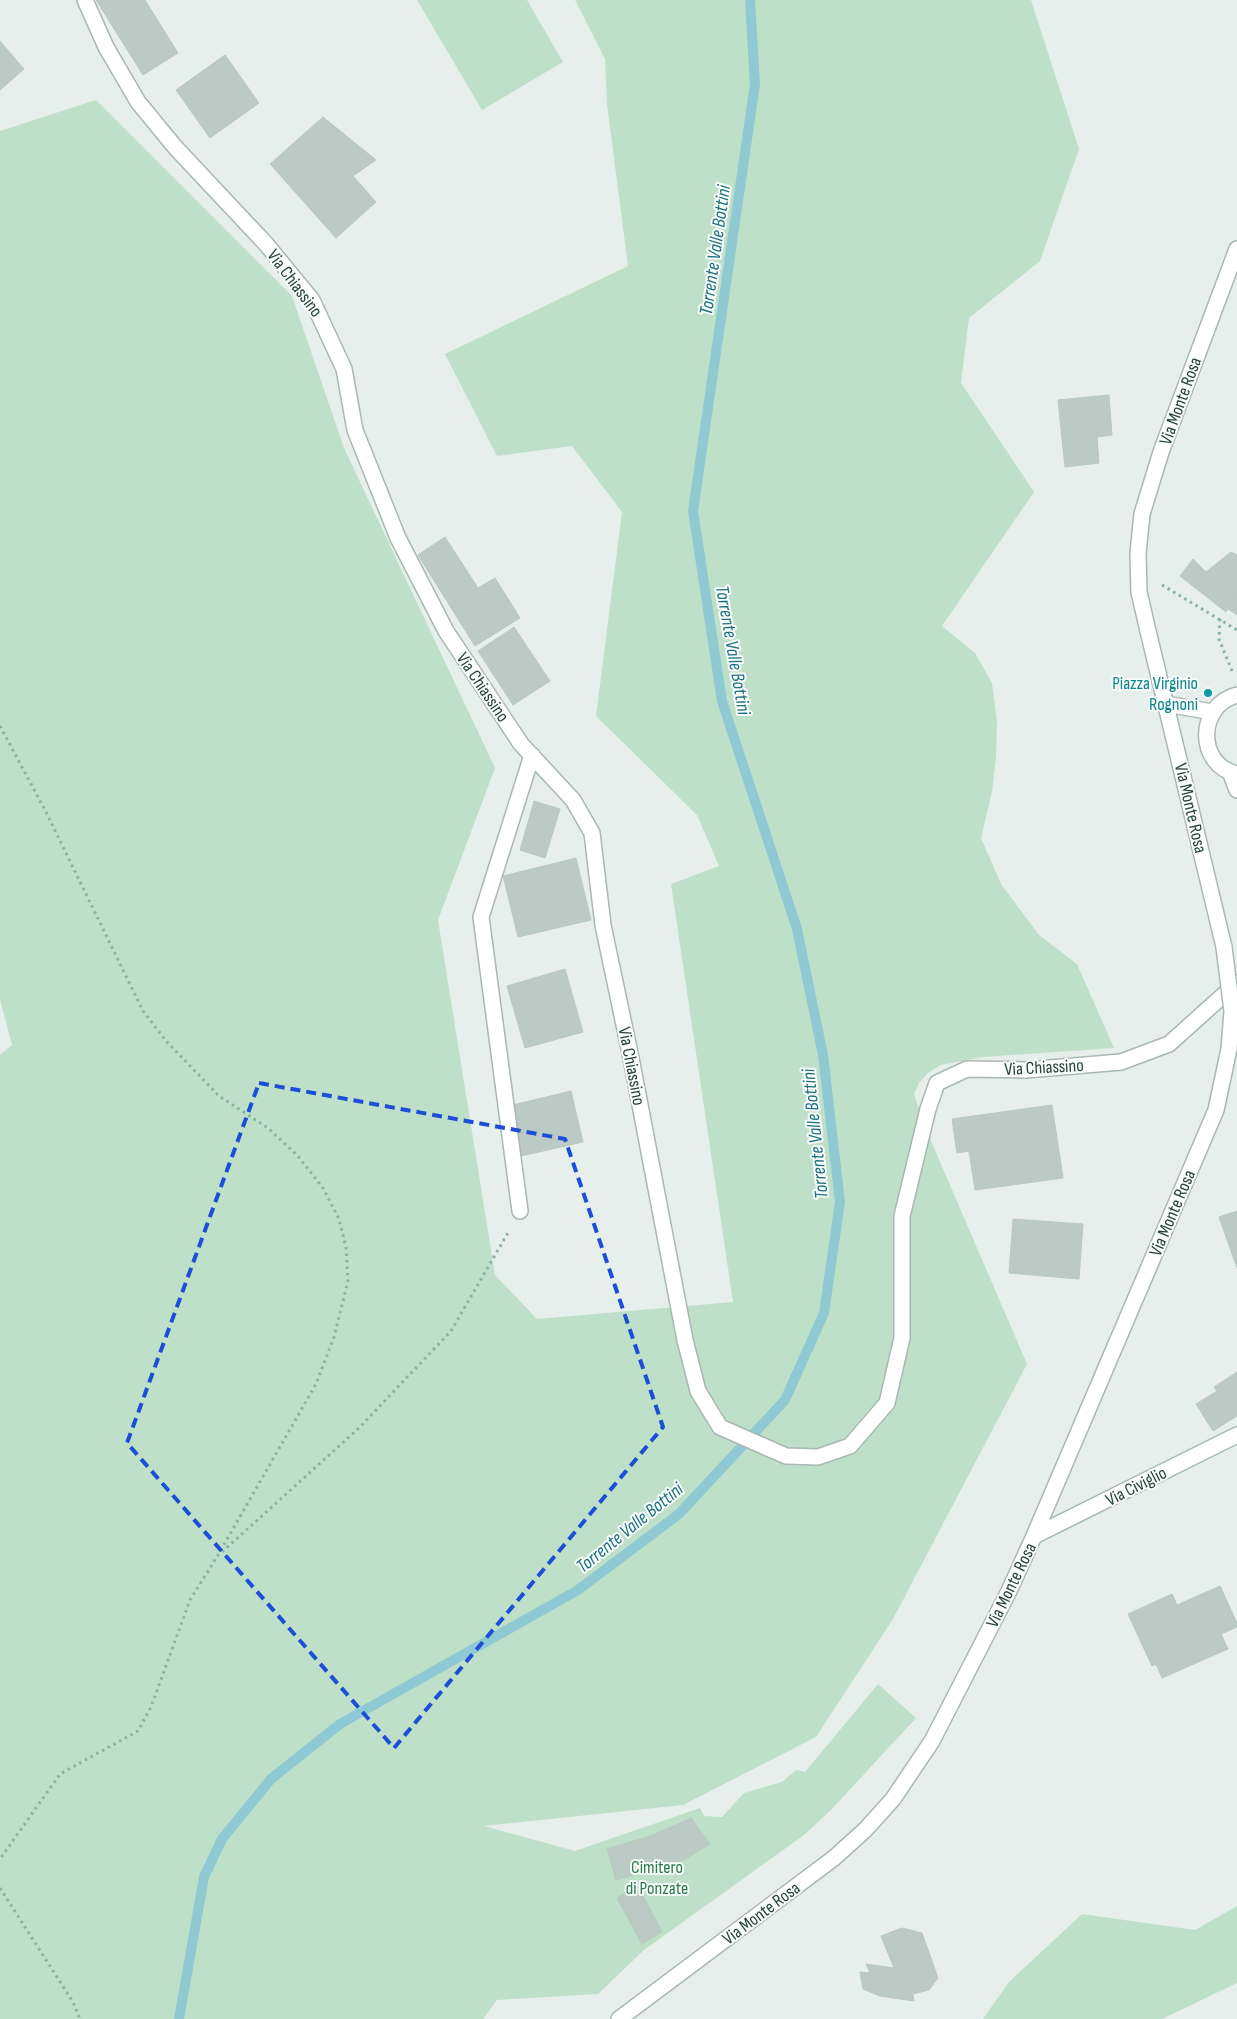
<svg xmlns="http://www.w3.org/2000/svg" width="1237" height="2019" viewBox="0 0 1237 2019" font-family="'Sofia Sans Condensed',sans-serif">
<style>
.green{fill:#bfe0c8}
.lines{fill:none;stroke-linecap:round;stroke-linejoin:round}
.stream{stroke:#8ec9d4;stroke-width:10}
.building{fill:#bbcac4;stroke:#b8c9c2}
.service-casing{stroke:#a8b8b2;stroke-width:18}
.minor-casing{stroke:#a8b8b2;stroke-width:18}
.path{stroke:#86b3a5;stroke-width:3;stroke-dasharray:2.5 4;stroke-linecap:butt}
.service{stroke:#fff;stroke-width:15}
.minor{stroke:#fff;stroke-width:15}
.minor-bridge-casing{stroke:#a8b8b2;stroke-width:18;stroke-linecap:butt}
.minor-bridge{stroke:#fff;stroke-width:15}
.marked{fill:none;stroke:#1d4ed8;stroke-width:4;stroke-dasharray:10 6;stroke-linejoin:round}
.culture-dot{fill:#0f9aa8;stroke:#f7fbf9;stroke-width:2}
.labels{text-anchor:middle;stroke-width:4;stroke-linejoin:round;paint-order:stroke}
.street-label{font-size:18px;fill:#24423a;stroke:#f7fbf9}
.culture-label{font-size:18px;fill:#0d838f;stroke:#f7fbf9;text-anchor:end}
.park-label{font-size:18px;fill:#2d7a4b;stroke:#f7fbf9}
.water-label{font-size:19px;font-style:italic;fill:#1c6f80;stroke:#f7fbf9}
</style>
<rect width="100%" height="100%" fill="#e6efeb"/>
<!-- green -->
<path class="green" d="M417 0H527L563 62 482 110Z
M575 0H1031L1079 149 1040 261 969 318 961 383 1034 492 942 626 975 653 992 683 997 721 996 757 992 792 981 838 1001 884 1039 935 1077 964 1114 1048 983 1057 941 1065 928 1073 919 1083 914 1094 925 1127 1027 1364 893 1619 816 1737 683 1805 484 1826 575 1851 700 1808 704 1816 722 1817 744 1793 782 1782 796 1770 805 1772 878 1684 916 1718 831 1810 804 1835 644 1950 598 1994 497 2000 483 2019H0V1055L12 1045 0 999V131L96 100 292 296 344 448 495 768 438 920 495 1275 537 1319 733 1302 671 884 719 866 697 815 596 716 622 512 572 446 497 456 445 354 628 266 607 104 605 59Z
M1237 1906V1983L1162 2019H983L1009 1982 1082 1914 1195 1930Z"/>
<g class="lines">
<!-- stream -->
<path class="stream" d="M179 2019 204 1877 222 1839 271 1779 340 1724 578 1590 679 1514 785 1400 824 1313 840 1202 823 1055 797 929 722 701 693 511 755 84 750 0"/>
</g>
<!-- building -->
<path class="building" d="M96 0H145L178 53 143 75Z
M0 41 24 69 0 90Z
M225 55 259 103 210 138 176 90Z
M323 117 376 160 353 176 376 202 336 238 270 164Z
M1109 395 1112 435 1097 437 1099 463 1065 467 1058 400Z
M445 537 478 588 495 578 520 618 475 646 418 555Z
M1231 552 1237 555V591L1226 612 1180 576 1193 559 1206 572Z
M1237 591V615L1228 609Z
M514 627 550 681 513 705 478 651Z
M534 801 560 809 545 858 520 850Z
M576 858 591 920 518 937 503 876Z
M565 969 583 1032 525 1048 507 986Z
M571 1091 583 1142 521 1156 509 1106Z
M1052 1105 1063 1178 975 1190 969 1151 957 1153 952 1119Z
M1237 1211V1268L1219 1217Z
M1013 1219 1083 1224 1079 1279 1009 1273Z
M1237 1372V1416L1213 1431 1196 1404 1217 1391 1214 1387Z
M1220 1586 1237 1623V1627L1221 1634 1228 1649 1162 1678 1156 1664 1152 1666 1128 1614 1172 1594 1177 1605Z
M691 1818 710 1844 684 1860 663 1866 653 1835Z
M653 1835 663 1866 616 1880 607 1849Z
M638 1886 662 1932 642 1944 617 1898Z
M902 1928 922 1933 938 1978 929 1990 913 1994 914 2001 880 1996 863 1989 860 1972 870 1973 866 1964 894 1968 881 1936Z"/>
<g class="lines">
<defs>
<path id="service" d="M1237 695C1197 705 1196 765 1237 774
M1166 704 1212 712
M1230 772 1237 790"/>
<path id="minor" d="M85 0 106 47 138 102 175 147 266 244 312 300 344 369 355 430 398 538 446 631 521 744 573 800 592 833 603 925 631 1058 685 1340 698 1391 720 1427 786 1456 818 1457 850 1446 887 1403 902 1338V1216L928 1109 937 1083 967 1069 1026 1070 1121 1062 1169 1044 1237 983
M1224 947 1148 631 1139 592 1138 553 1142 514 1161 452 1237 249
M520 1211 481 917 532 755
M1034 1536 1237 1435
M619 2019 834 1858 865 1830 893 1799 932 1741 1009 1591 1034 1536 1216 1110 1229 1049"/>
</defs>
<!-- service casing -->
<use href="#service" class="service-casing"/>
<!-- minor casing -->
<use href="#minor" class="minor-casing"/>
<!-- path -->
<path class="path" d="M1162 585 1237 630
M1220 619 1219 639 1232 671
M0 726 45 810 143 1011 167 1042 219 1096 268 1128 297 1155 323 1188 339 1219 346 1247 348 1281 334 1337 316 1384 218 1555 190 1600 151 1707 138 1731 60 1774 0 1859
M222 1552 359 1428 451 1331 509 1231
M0 1888 73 2002 80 2019"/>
<!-- service -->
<use href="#service" class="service"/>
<!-- minor -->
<use href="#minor" class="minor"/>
<defs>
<path id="minor-bridge" d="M1224 947 1232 1011 1229 1049"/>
</defs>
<!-- minor-bridge casing -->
<use href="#minor-bridge" class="minor-bridge-casing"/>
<!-- minor-bridge -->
<use href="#minor-bridge" class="minor-bridge"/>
</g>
<!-- marked area -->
<path class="marked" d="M259 1083 565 1139 663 1427 394 1748 127 1443Z"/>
<!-- markers -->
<circle class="culture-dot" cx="1208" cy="693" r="5"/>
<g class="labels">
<!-- street labels -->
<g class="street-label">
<text transform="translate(295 283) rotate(53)" y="6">Via Chiassino</text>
<text transform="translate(1180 401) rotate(-70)" y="6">Via Monte Rosa</text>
<text transform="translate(483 687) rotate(56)" y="6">Via Chiassino</text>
<text transform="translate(1191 808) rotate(77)" y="6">Via Monte Rosa</text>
<text transform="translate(632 1066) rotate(79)" y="6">Via Chiassino</text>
<text transform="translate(1044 1067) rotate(-3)" y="6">Via Chiassino</text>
<text transform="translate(1172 1213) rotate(-67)" y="6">Via Monte Rosa</text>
<text transform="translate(1136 1486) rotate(-27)" y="6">Via Civiglio</text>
<text transform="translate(1011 1585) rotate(-64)" y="6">Via Monte Rosa</text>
<text transform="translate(761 1913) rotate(-37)" y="6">Via Monte Rosa</text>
</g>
<!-- culture labels -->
<g class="culture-label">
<text x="1198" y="689">Piazza Virginio<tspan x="1198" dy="21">Rognoni</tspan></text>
</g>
<!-- park labels -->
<g class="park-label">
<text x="657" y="1873">Cimitero<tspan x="657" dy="21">di Ponzate</tspan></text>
</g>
<!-- water labels -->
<g class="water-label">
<text transform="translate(714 250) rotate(-82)" y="7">Torrente Valle Bottini</text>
<text transform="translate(734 650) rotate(80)" y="7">Torrente Valle Bottini</text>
<text transform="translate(814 1134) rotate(-96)" y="7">Torrente Valle Bottini</text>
<text transform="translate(629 1527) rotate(-39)" y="7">Torrente Valle Bottini</text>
</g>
</g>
</svg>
